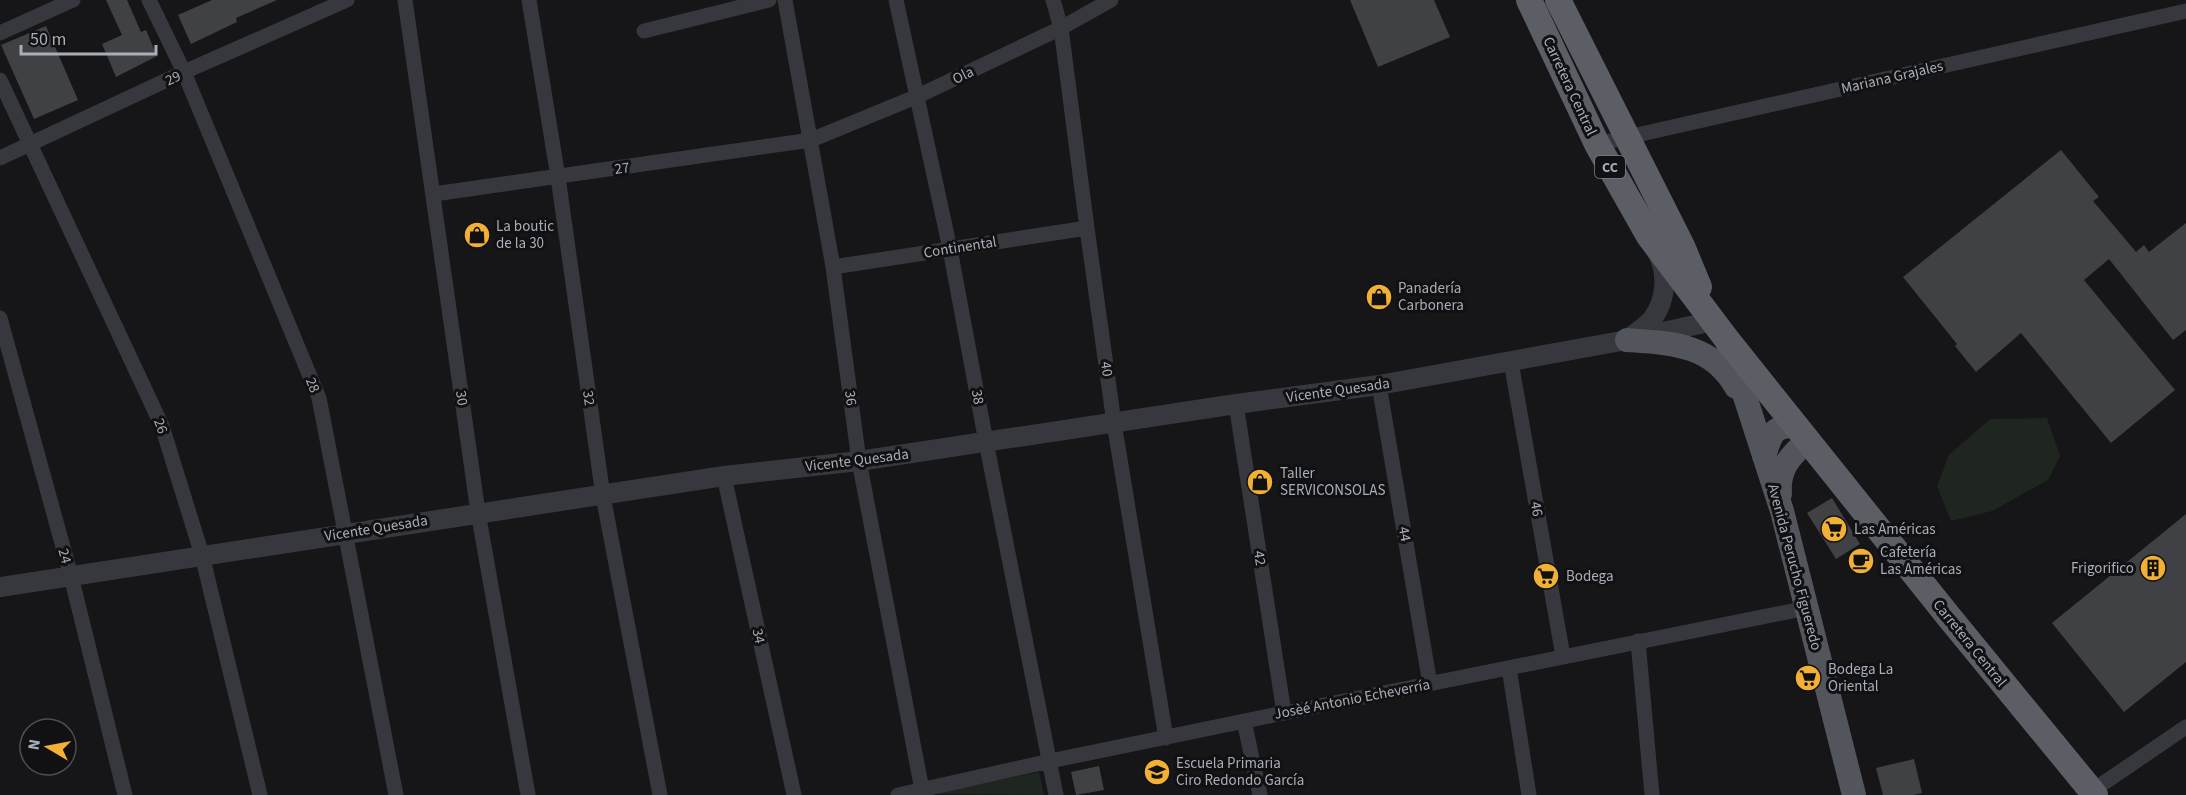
<svg xmlns="http://www.w3.org/2000/svg" width="2186" height="795" viewBox="0 0 2186 795" font-family="'Source Sans 3',sans-serif">
<style>
.green{fill:#1e261f}
.building{fill:#404145}
.lines{fill:none;stroke-linecap:round;stroke-linejoin:round}
.minor{stroke:#37383d;stroke-width:15}
.tertiary{stroke:#37383d;stroke-width:20}
.primary{stroke:#53555c;stroke-width:24}
.trunk{stroke:#5b5e65;stroke-width:26}
.labels{text-anchor:middle;stroke-width:6;stroke-linejoin:round;paint-order:stroke}
.shield{fill:#111113;stroke:#7b7e86;stroke-width:1.5}
.shield-label{font-size:14px;font-weight:bold;fill:#a8adb8}
.street-label{font-size:15px;fill:#a8adb8;stroke:#111113}
.poi-label{font-size:15px;fill:#a8adb8;stroke:#111113;text-anchor:start}
</style>
<rect width="100%" height="100%" fill="#161618"/>
<!-- green -->
<path class="green" d="M2047 418 2060 456 2048 480 1992 511 1951 521 1937 486 1949 455 1990 419Z
M1039 772 1044 795 931 794Z"/>
<!-- building -->
<path class="building" d="M106 0H127L141 32 146 30 157 56 116 77 102 44 122 35Z
M212 0H277L236 18 237 22 191 44 178 15Z
M1350 0H1434L1450 37 1378 67Z
M46 26 78 100 34 119 1 45Z
M2061 150 2099 197 2093 201 2136 252 2144 245 2149 252 2186 223V330L2173 340 2109 259 2084 280 2175 390 2111 443 2021 333 1976 372 1955 346 1957 344 1903 277Z
M1832 498 1860 544 1836 559 1807 513Z
M2186 514V662L2124 712 2052 623Z
M1914 759 1922 793 1913 795H1883L1876 768Z
M1099 766 1104 790 1076 795 1071 772Z"/>
<g class="lines">
<!-- minor -->
<path class="minor" d="M149 0 184 72 319 398 396 795
M405 0 478 512 528 795
M529 0 558 177 603 496 660 795
M785 0 833 267 859 461 923 795
M896 0 950 249 986 442 1056 795
M1053 0 1061 28 1087 228 1114 423 1166 738
M644 31 769 0
M0 33 73 0
M0 80 162 426 202 555 260 795
M1597 144 2186 11
M0 158 184 72 347 0
M434 194 811 140 918 96 1061 28 1111 0
M833 267 1087 228
M0 318 71 576 125 795
M1511 362 1563 656
M1379 385 1430 684
M1236 404 1284 713
M724 476 794 795
M1638 641 1652 795
M1509 668 1529 795
M1244 721 1260 795
M2092 791 2186 727
M898 795 1050 761 1284 713 1807 608"/>
<!-- tertiary -->
<path class="tertiary" d="M1631 337C1638 331 1647 326 1653 318 1666 300 1668 274 1658 254
M0 587 724 476 859 461 1236 404 1379 385 1627 340 1713 321"/>
<!-- primary -->
<path class="primary" d="M1627 340C1671 343 1712 344 1736 387
M1728 344 1782 511 1854 795
M1764 456C1771 436 1771 426 1795 426
M1780 494C1778 469 1789 457 1807 441"/>
<!-- trunk -->
<path class="trunk" d="M1529 0 1597 144 1649 236 1728 341 1949 617 2095 795
M1558 0 1682 246 1699 287"/>
</g>
<!-- icons -->
<defs>
<symbol id="shop-disc" viewBox="-11 -11 22 22"><circle r="9.5" fill="#f2b134" stroke="#111113"/><path d="M-5-2.5h2.3a2.7 3.5 0 0 1 5.4 0H5L5.5 6h-11ZM-1.5-2.5h3a1.5 2.3 0 0 0-3 0Z" fill="#111"/></symbol>
<symbol id="supermarket-disc" viewBox="-11 -11 22 22"><circle r="9.5" fill="#f2b134" stroke="#111113"/><path d="M-6-5.5h2.5l.6 2H6L4.5 2H-2.5L-4.4-4H-6ZM-1.5 3.2a1.3 1.3 0 1 0 .1 0ZM3 3.2a1.3 1.3 0 1 0 .1 0Z" fill="#111"/></symbol>
<symbol id="cafe-disc" viewBox="-11 -11 22 22"><circle r="9.5" fill="#f2b134" stroke="#111113"/><path d="M-5.5-4.5H6V0H3Q3 3.5 0 3.5H-2.5Q-5.5 3.5-5.5 0ZM3-3.2v2h1.7v-2ZM-6 4.5H4V6H-6Z" fill="#111"/></symbol>
<symbol id="building-disc" viewBox="-11 -11 22 22"><circle r="9.5" fill="#f2b134" stroke="#111113"/><path d="M-4-6H4V6H1V3H-1V6H-4ZM-2.5-4.3h1.7v1.8h-1.7ZM.8-4.3h1.7v1.8H.8ZM-2.5-1h1.7V.8h-1.7ZM.8-1h1.7V.8H.8Z" fill="#111"/></symbol>
<symbol id="school-disc" viewBox="-11 -11 22 22"><circle r="9.5" fill="#f2b134" stroke="#111113"/><path d="M0-5L7-2L0 1L-7-2ZM-4 1L0 2.5L4 1V4Q0 6-4 4Z" fill="#111"/></symbol>
</defs>
<g fill-rule="evenodd">
<use href="#shop-disc" x="462" y="220" width="30" height="30"/>
<use href="#shop-disc" x="1364" y="282" width="30" height="30"/>
<use href="#shop-disc" x="1245" y="467" width="30" height="30"/>
<use href="#supermarket-disc" x="1819" y="514" width="30" height="30"/>
<use href="#cafe-disc" x="1846" y="546" width="30" height="30"/>
<use href="#building-disc" x="2138" y="553" width="30" height="30"/>
<use href="#supermarket-disc" x="1531" y="561" width="30" height="30"/>
<use href="#supermarket-disc" x="1793" y="663" width="30" height="30"/>
<use href="#school-disc" x="1142" y="757" width="30" height="30"/>
</g>
<g class="labels">
<!-- shield labels -->
<rect class="shield" x="1595" y="156" width="30" height="22" rx="4.5"/>
<g class="shield-label">
<text x="1610" y="172">CC</text>
</g>
<!-- street labels -->
<g class="street-label">
<text transform="translate(963 75) rotate(-26)" y="5">Ola</text>
<text transform="translate(1892 77) rotate(-13)" y="5">Mariana Grajales</text>
<text transform="translate(173 78) rotate(-25)" y="5">29</text>
<text transform="translate(1570 86) rotate(65)" y="5">Carretera Central</text>
<text transform="translate(622 168) rotate(-8)" y="5">27</text>
<text transform="translate(960 247) rotate(-9)" y="5">Continental</text>
<text transform="translate(1107 369) rotate(82)" y="5">40</text>
<text transform="translate(313 385) rotate(68)" y="5">28</text>
<text transform="translate(1338 390) rotate(-8)" y="5">Vicente Quesada</text>
<text transform="translate(978 397) rotate(80)" y="5">38</text>
<text transform="translate(462 398) rotate(82)" y="5">30</text>
<text transform="translate(589 398) rotate(82)" y="5">32</text>
<text transform="translate(851 398) rotate(82)" y="5">36</text>
<text transform="translate(161 426) rotate(69)" y="5">26</text>
<text transform="translate(857 460) rotate(-7)" y="5">Vicente Quesada</text>
<text transform="translate(1537 509) rotate(80)" y="5">46</text>
<text transform="translate(376 528) rotate(-9)" y="5">Vicente Quesada</text>
<text transform="translate(1405 534) rotate(80)" y="5">44</text>
<text transform="translate(65 556) rotate(75)" y="5">24</text>
<text transform="translate(1260 558) rotate(81)" y="5">42</text>
<text transform="translate(1795 567) rotate(75)" y="5">Avenida Perucho Figueredo</text>
<text transform="translate(759 636) rotate(78)" y="5">34</text>
<text transform="translate(1970 643) rotate(51)" y="5">Carretera Central</text>
<text transform="translate(1352 699) rotate(-11)" y="5">Josèé Antonio Echeverría</text>
</g>
<!-- poi labels -->
<g class="poi-label">
<text x="496" y="231">La boutic<tspan x="496" dy="17">de la 30</tspan></text>
<text x="1398" y="293">Panadería<tspan x="1398" dy="17">Carbonera</tspan></text>
<text x="1280" y="478">Taller<tspan x="1280" dy="17">SERVICONSOLAS</tspan></text>
<text x="1854" y="534">Las Américas</text>
<text x="1880" y="557">Cafetería<tspan x="1880" dy="17">Las Américas</tspan></text>
<text x="2134" y="573" text-anchor="end">Frigorifico</text>
<text x="1566" y="581">Bodega</text>
<text x="1828" y="674">Bodega La<tspan x="1828" dy="17">Oriental</tspan></text>
<text x="1176" y="768">Escuela Primaria<tspan x="1176" dy="17">Ciro Redondo García</tspan></text>
</g>
</g>
<!-- north arrow -->
<g transform="translate(48 747) rotate(280)"><circle r="28" fill="#111113" stroke="#4d4f55" stroke-width="1.5"/>
<path d="M0-4.5L10 22L0 15L-10 22Z" fill="#f2b134"/>
<text y="-9" font-size="16" font-weight="bold" text-anchor="middle" fill="#a8adb8">N</text>
</g>
<!-- scale -->
<path d="M21 45v9h135v-9" fill="none" stroke="#a8adb8" stroke-width="3"/>
<text x="30" y="45" font-size="18" fill="#a8adb8" stroke="#111113" stroke-width="4.5" paint-order="stroke">50 m</text>
</svg>
